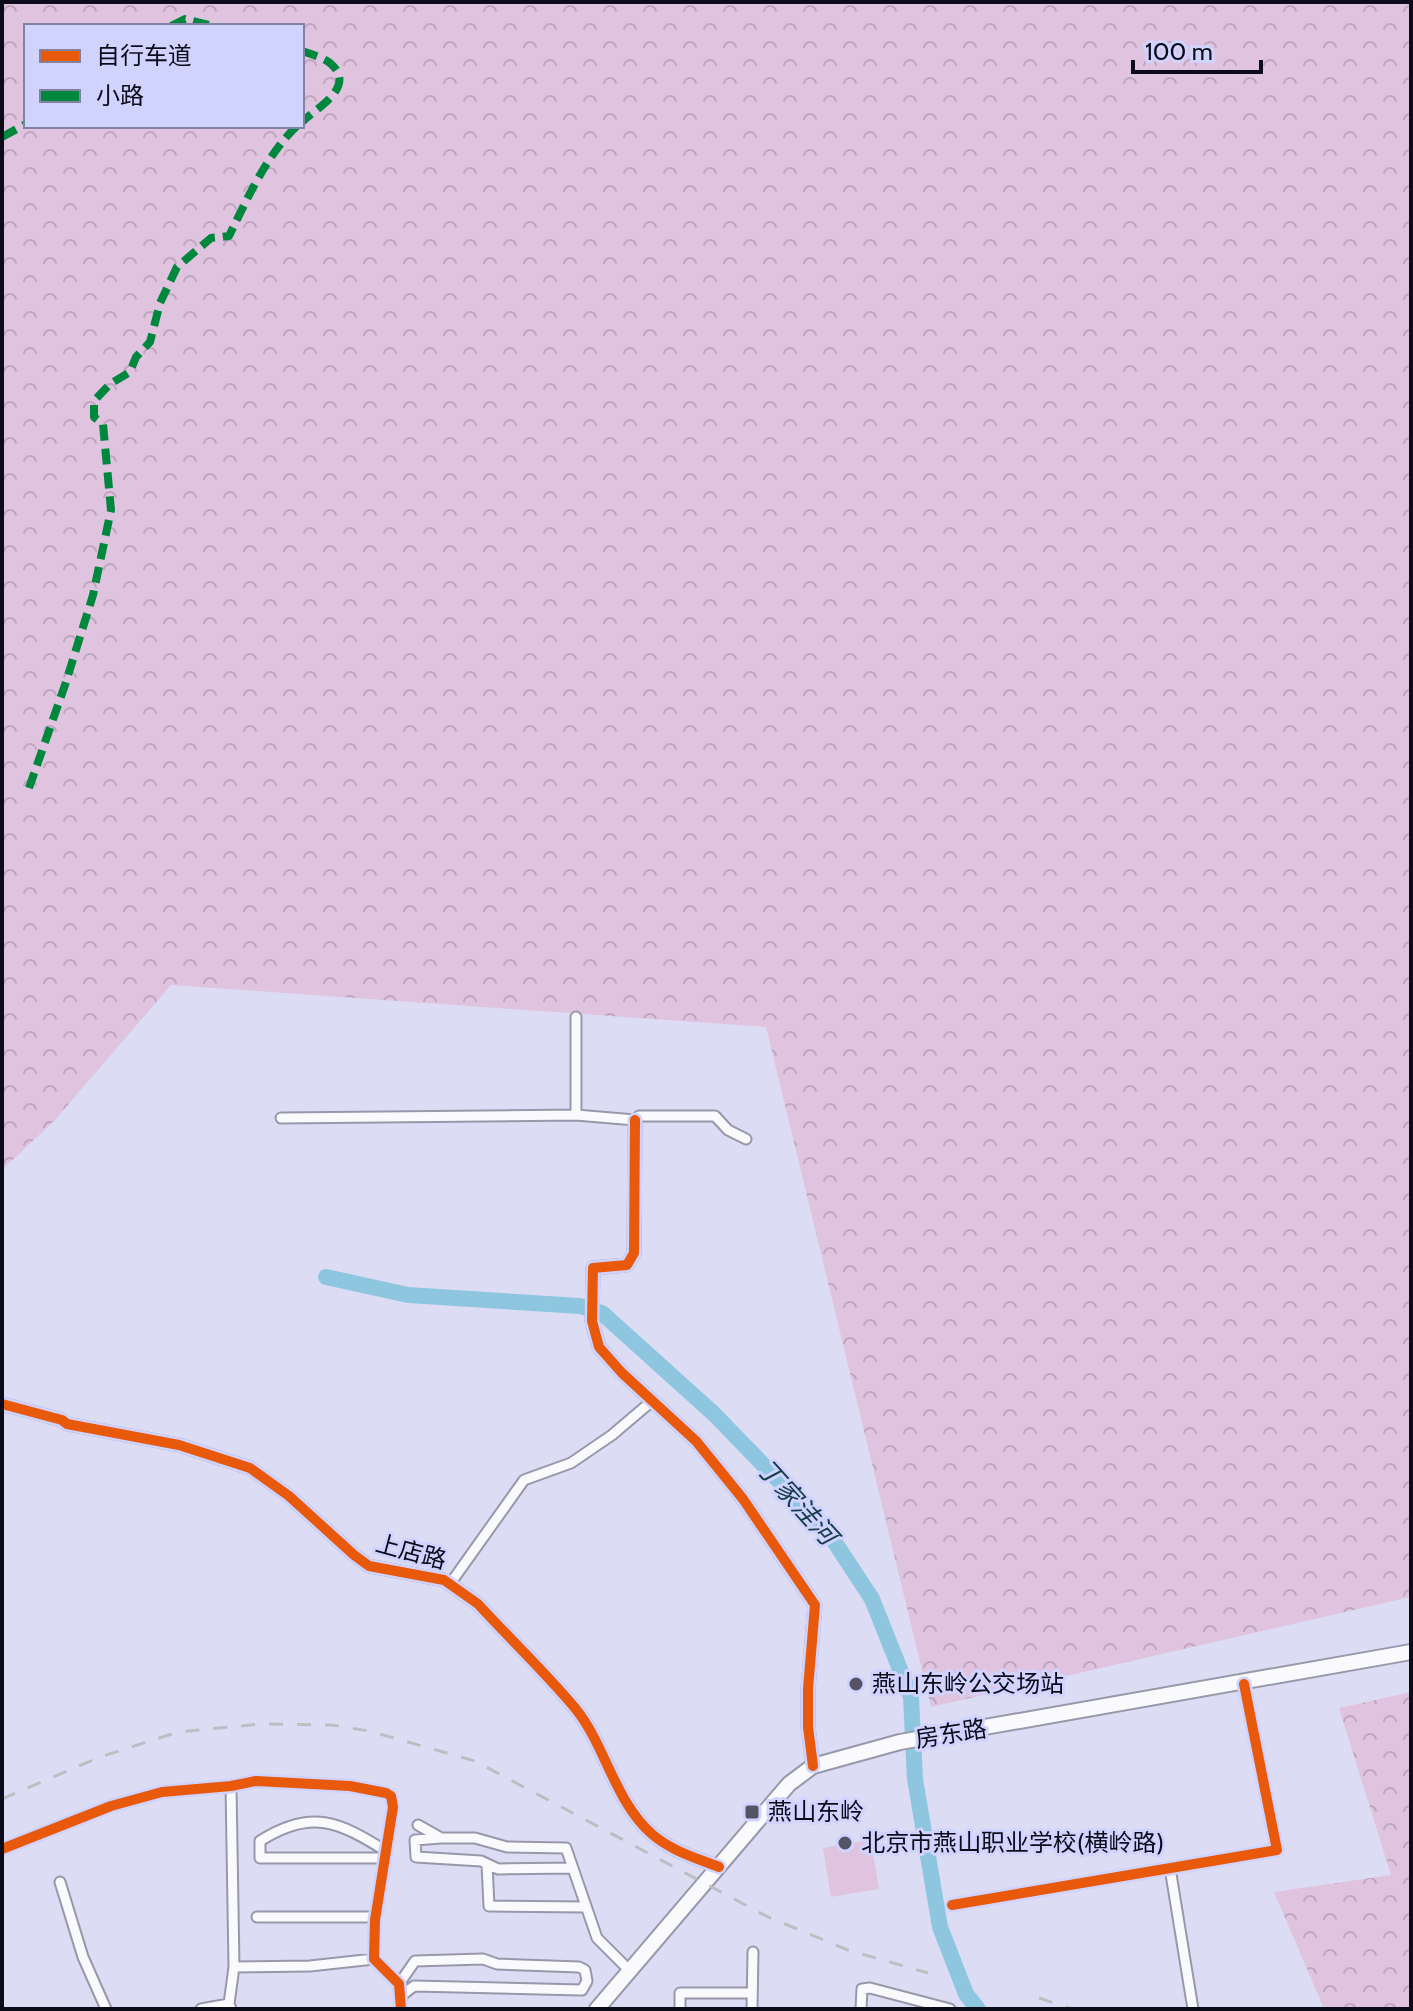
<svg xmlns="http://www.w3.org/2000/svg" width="1413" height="2011" viewBox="0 0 1413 2011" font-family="Cabin,'Noto Sans SC',sans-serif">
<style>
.forest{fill:url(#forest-crowns);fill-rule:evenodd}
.garden{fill:#e0c3df}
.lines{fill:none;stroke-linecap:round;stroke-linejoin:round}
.river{stroke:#8ec6e0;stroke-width:16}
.minor-casing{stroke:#9798a9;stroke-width:13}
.tertiary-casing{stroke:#9798a9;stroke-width:15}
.secondary-casing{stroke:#9798a9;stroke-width:18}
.minor{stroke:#fafafd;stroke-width:9}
.tertiary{stroke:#fafafd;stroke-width:11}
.secondary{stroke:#fafafd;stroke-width:14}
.rail{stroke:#bdbec4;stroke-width:3;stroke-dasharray:14 14;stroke-linecap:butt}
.quiet{stroke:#00873e;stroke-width:8;stroke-dasharray:16 8;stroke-linecap:butt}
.cycleway-casing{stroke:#d1d3ff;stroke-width:15}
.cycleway{stroke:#e8590c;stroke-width:10}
.poi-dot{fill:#545466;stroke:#d1d3ff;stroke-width:3}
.labels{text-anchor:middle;stroke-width:6;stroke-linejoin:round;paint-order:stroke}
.street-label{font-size:24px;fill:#0b0b19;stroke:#d1d3ff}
.poi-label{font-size:24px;fill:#0b0b19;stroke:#d1d3ff;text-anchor:start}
.water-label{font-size:26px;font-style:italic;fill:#183d4a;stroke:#d1d3ff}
</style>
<defs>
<pattern id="forest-crowns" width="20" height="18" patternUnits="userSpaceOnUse" patternTransform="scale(2)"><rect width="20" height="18" fill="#e0c3df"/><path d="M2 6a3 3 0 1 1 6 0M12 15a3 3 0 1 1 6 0" fill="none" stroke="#bfa6bf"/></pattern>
</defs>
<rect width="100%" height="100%" fill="#dcddf4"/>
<!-- forest -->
<path class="forest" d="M2 2H1411V1597L931 1707 766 1027 171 985 54 1121 2 1170ZM26 26H302V126H26Z
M1411 1692V2009H1324L1274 1892 1391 1875 1339 1708Z"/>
<!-- garden -->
<path class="garden" d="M871 1840 879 1889 831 1897 823 1848Z"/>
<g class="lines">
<!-- river -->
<path class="river" d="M326 1277 408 1295 580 1306 602 1313 714 1414 809 1512 830 1535 872 1599 911 1697 915 1779 940 1927 966 1994 978 2009"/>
<defs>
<path id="minor" d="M576 1017V1115
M281 1118 576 1115 635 1120 639 1116H715L728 1130 746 1139
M450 1584 524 1480 571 1463 612 1435 652 1401
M231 1786 234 1967 229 2004 231 2009
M418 1825 441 1838H475L507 1847 566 1848 597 1938 630 1971
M441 1838 415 1840 416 1857 481 1861 498 1869 573 1868
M2 1849 111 1806 162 1792 231 1786 256 1781 350 1786 386 1793 391 1796 393 1807 375 1920 374 1959 399 1984 401 2009
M385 1858H260V1841C312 1808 339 1822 386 1851
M487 1864 489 1906 586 1907
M1170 1868 1193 2009
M60 1882 83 1957 106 2009
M952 1905 1277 1850 1244 1684
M257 1917H376
M234 1967 310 1966 374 1959
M399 1984 415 1961 483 1959 497 1964 579 1967 585 1970 587 1981 582 1990 414 1986 401 1996
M201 2009 229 2004
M680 2009V1993H752
M752 2009 753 1952
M861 2009 862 1989 870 1988 950 2009"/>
<path id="tertiary" d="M635 1120 634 1253 627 1265 593 1268 592 1321 599 1347 622 1373 696 1441 743 1499 815 1605 808 1689V1727L813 1766
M2 1404 62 1420 67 1424 179 1445 250 1468 289 1496 354 1555 369 1566 444 1580 478 1604C510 1639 545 1672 575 1708 606 1746 615 1803 653 1835 672 1851 696 1858 719 1867"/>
<path id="secondary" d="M597 2009 789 1784 813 1766 900 1742 1411 1652"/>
</defs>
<!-- minor casing -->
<use href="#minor" class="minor-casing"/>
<!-- tertiary casing -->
<use href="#tertiary" class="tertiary-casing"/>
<!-- secondary casing -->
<use href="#secondary" class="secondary-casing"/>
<!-- minor -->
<use href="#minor" class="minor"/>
<!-- tertiary -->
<use href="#tertiary" class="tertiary"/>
<!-- secondary -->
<use href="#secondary" class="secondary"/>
<!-- rail -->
<path class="rail" d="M2 1799 100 1757 178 1732 261 1724 332 1725 369 1731 475 1761 768 1917 848 1950 928 1973
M1039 1998 1072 2009"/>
<!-- quiet -->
<path class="quiet" d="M171 26 185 19 213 26
M302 51C310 54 325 58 331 64 357 87 316 108 302 122
M2 137 26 124
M29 788 65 685 93 595 111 510 103 424 94 417V401L110 384 130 372 136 357 150 342 160 303 177 267 211 238 229 236C247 199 267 154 297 126"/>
<defs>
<path id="cycleway" d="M635 1120 634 1253 627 1265 593 1268 592 1321 599 1347 622 1373 696 1441 743 1499 815 1605 808 1689V1727L813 1766
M2 1404 62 1420 67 1424 179 1445 250 1468 289 1496 354 1555 369 1566 444 1580 478 1604C510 1639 545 1672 575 1708 606 1746 615 1803 653 1835 672 1851 696 1858 719 1867
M2 1849 111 1806 162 1792 231 1786 256 1781 350 1786 386 1793 391 1796 393 1807 375 1920 374 1959 399 1984 401 2009
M952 1905 1277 1850 1244 1684"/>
</defs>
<!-- cycleway casing -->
<use href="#cycleway" class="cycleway-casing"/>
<!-- cycleway -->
<use href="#cycleway" class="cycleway"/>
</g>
<!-- markers -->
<g class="poi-dot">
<circle cx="856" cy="1684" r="8"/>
<rect x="744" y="1804" width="16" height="16" rx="4"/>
<circle cx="845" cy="1843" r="8"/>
</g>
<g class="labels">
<!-- street labels -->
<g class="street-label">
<text transform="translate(411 1552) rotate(15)" y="8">上店路</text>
<text transform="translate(951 1734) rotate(-9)" y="8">房东路</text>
</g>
<!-- poi labels -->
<g class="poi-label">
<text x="872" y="1692">燕山东岭公交场站</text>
<text x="768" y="1820">燕山东岭</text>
<text x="861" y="1851">北京市燕山职业学校(横岭路)</text>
</g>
<!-- water labels -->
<g class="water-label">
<text transform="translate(797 1502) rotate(48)" y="9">丁家洼河</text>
</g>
</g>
<!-- border -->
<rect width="1413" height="2011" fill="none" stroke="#0b0b19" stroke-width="8"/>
<!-- legend -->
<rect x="24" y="24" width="280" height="104" fill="#d1d3ff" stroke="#8283a3" stroke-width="2"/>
<rect x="40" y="50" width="40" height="12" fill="#e8590c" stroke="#8283a3" stroke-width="2"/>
<text x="96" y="64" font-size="24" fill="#0b0b19">自行车道</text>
<rect x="40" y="90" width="40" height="12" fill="#00873e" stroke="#8283a3" stroke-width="2"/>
<text x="96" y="104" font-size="24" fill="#0b0b19">小路</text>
<!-- scale -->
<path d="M1133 60v12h128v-12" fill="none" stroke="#0b0b19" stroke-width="4"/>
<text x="1145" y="60" font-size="24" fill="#0b0b19" stroke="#d1d3ff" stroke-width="6" paint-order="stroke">100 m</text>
</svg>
